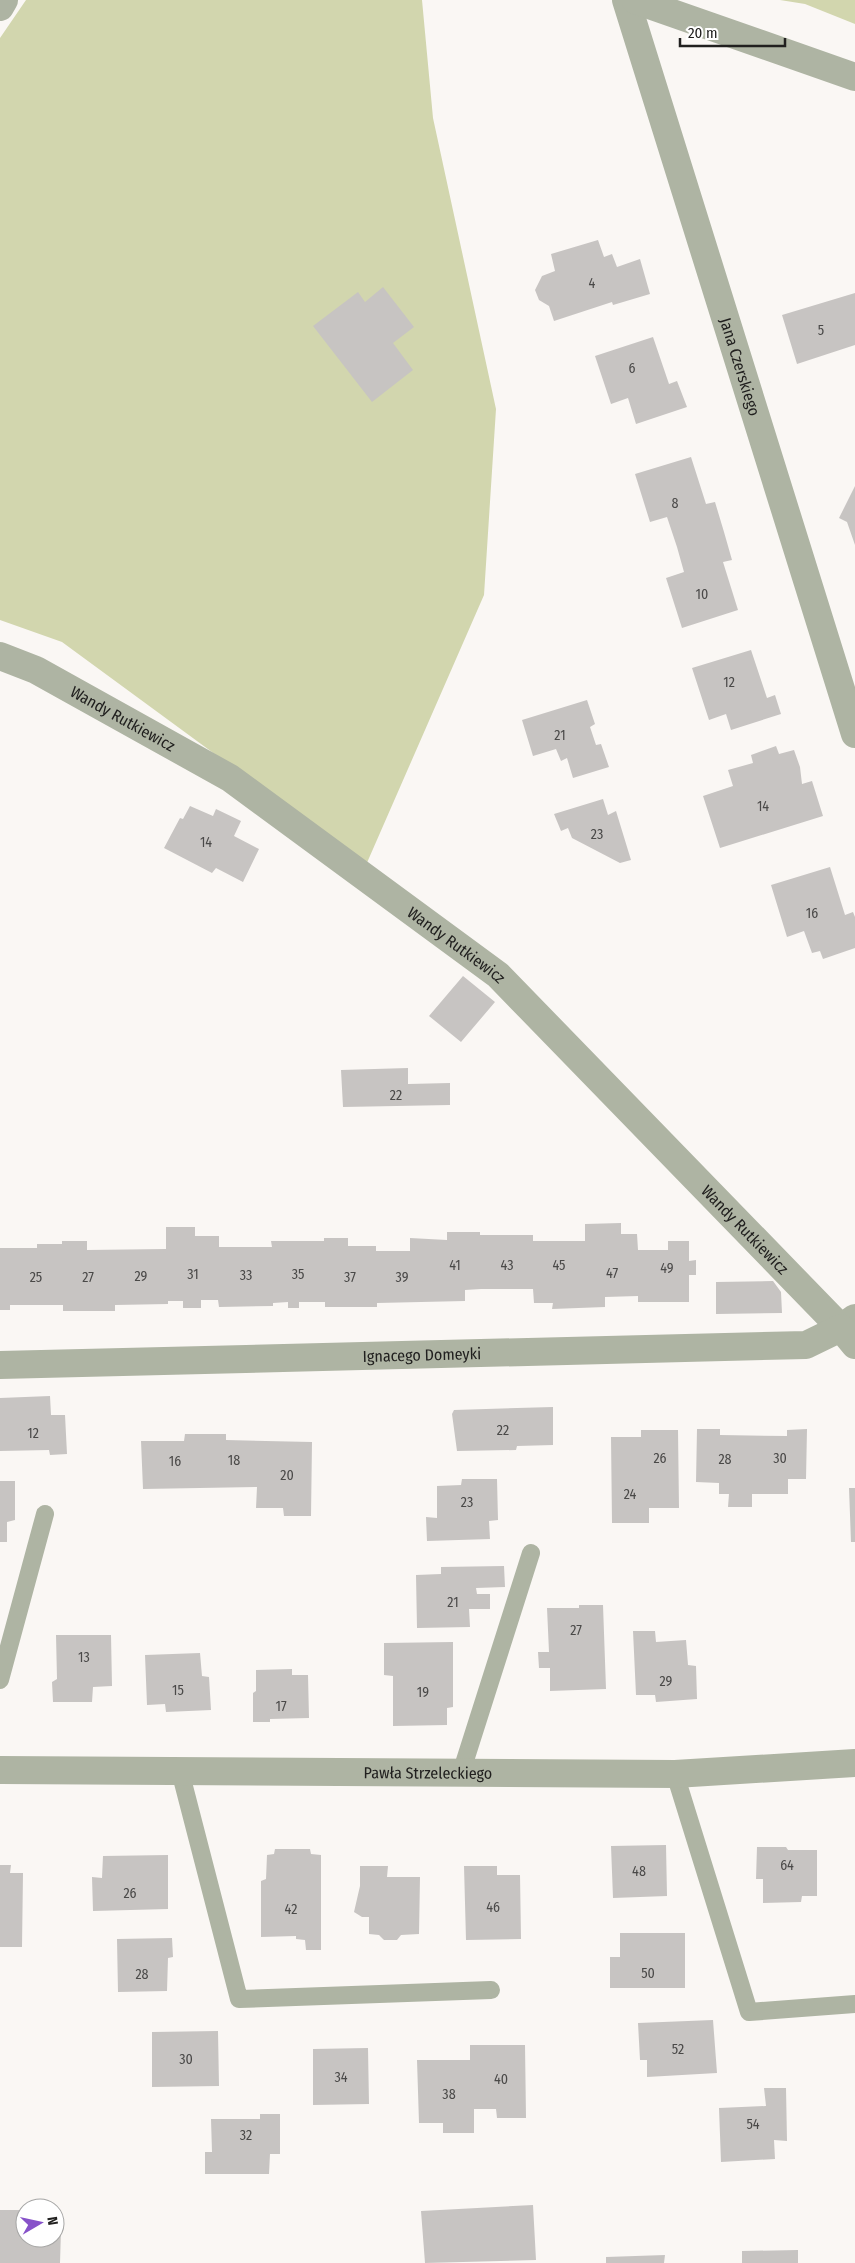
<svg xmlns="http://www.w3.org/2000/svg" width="855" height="2263" viewBox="0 0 855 2263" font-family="'Fira Sans Condensed',sans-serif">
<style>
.green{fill:#d2d6ae}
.building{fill:#c7c4c2}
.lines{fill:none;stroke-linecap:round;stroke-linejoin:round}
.service{stroke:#aeb4a3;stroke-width:18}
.minor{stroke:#aeb4a3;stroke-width:28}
.labels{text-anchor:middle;stroke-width:5;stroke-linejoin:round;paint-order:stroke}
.number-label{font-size:14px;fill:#4a4948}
.street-label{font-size:16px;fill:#21201f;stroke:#fff}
</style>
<rect width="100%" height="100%" fill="#faf7f4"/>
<!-- green -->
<path class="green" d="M26 0H422L433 118 496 409 484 595 366 865 62 642 0 620V38Z
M780 0H855V24L805 4Z"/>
<!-- building -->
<path class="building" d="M598 240 604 257 612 254 617 267 640 259 650 294 613 305 612 302 554 321 549 306 539 300 535 290 542 276 555 271 551 254Z
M383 287 414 327 393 343 413 370 372 402 313 326 358 292 365 302Z
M855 293V345L797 364 782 315Z
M653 337 669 384 677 381 687 407 636 424 628 398 611 404 595 356Z
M691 457 706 504 715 502 724 532 732 560 723 562 738 610 682 628 666 578 684 572 677 547 667 517 650 522 635 474Z
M855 486V545L847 522 839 518Z
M751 650 767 698 775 695 781 714 731 730 726 714 709 720 692 668Z
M587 700 595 724 590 727 596 745 601 744 609 767 573 778 567 758 561 761 556 749 533 756 522 720Z
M776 746 779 754 794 750 800 767 802 784 812 781 823 816 720 848 703 796 733 786 728 770 753 763 751 755Z
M603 799 608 815 616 811 631 860 620 863 572 838 568 828 561 831 554 814Z
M190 806 213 816 216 809 241 821 234 836 259 849 243 882 216 868 212 873 164 848 180 818 183 819Z
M830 867 845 915 853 912 855 917V948L823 959 820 951 812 953 804 931 787 937 771 885Z
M463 976 495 1002 461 1042 429 1016Z
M408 1068V1084L450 1083V1105L343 1107 341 1070Z
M621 1223V1234H637L638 1250H668V1241H689V1261L696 1260V1275H689V1302H638V1296L605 1297V1307L552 1309 553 1303H534L533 1289H481L465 1290V1301L377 1303V1307H325V1302H299V1308H288V1302L273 1303V1306L219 1307 218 1300H201V1308H183V1301H168V1304L115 1305V1311H63V1305H10V1310H0V1248H37V1244H62V1241H87V1250L166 1249V1227H195V1236H219V1247H272L271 1241H324V1238H348V1246H376V1251H410V1238L447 1240V1232H480V1235H533V1241H585V1224Z
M773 1281 781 1292 782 1313 716 1314V1282Z
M50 1396 51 1415H65L67 1454 50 1455 49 1450 0 1451V1398Z
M553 1407V1445L517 1446 516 1450 457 1451 452 1414 454 1410Z
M697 1429H720V1435L787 1436V1430L807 1429 806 1479H788V1494H752V1507H728L729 1494H719V1483L696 1482Z
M641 1430H678L679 1508H649V1523H612L611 1437H641Z
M185 1434H226V1440L312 1442 311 1516H284L283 1508H256L257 1487 143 1489 141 1441H184Z
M462 1479H497L498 1520 489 1521 490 1539 427 1541 426 1517 437 1518V1486L461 1485Z
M0 1481H15V1520L7 1522V1542H0Z
M849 1488H855V1542H851Z
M504 1566 505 1587 476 1588 477 1594H490V1609H469L470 1627 417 1628 416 1575 441 1574V1567Z
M579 1605H603L606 1689 550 1691V1668H539L538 1652H549L547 1608H579Z
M633 1631H655L656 1642 686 1640 688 1665 696 1666 697 1699 656 1702 655 1695H636Z
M56 1635H111L112 1686 93 1687 92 1702H53L52 1682 57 1679Z
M453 1642V1707L447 1708V1725L393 1726V1676L384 1675V1643Z
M200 1653 202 1676 209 1677 211 1710 166 1712 165 1704 147 1705 145 1655Z
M292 1669V1675H308L309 1718 270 1719V1722H253V1693L256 1691V1670Z
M666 1845 667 1896 613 1898 611 1846Z
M757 1847H786L788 1850H817V1896H802L801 1902 763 1903V1879H756Z
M275 1849H310L311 1854 321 1855V1950H306L305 1940 296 1939V1936L261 1937V1881L266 1879 267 1855 274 1854Z
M168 1855V1909L93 1911 92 1877 102 1878 103 1856Z
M0 1865H11L10 1873H23L22 1947H0Z
M360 1866H388L387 1877H420L419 1934 401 1935 397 1940H384L379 1935 369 1934V1917H362L354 1912 360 1886Z
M464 1866H497V1875H520L521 1939 466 1940Z
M620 1933H685V1988H610V1957H620Z
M172 1938 173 1957 168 1958 167 1991 118 1992 117 1939Z
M713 2020 717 2073 647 2077V2060H640L638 2023Z
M218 2031 219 2086 152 2087V2032Z
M470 2045H525L526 2118H497L496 2109H474V2133H443V2123H419L417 2060H470Z
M368 2048 369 2104 313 2105V2049Z
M764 2088H786L787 2141 774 2140 775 2159 721 2162 719 2108 766 2106Z
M260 2114H280V2154H270L269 2174H205V2152H212L211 2119H260Z
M533 2205 536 2260 425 2263 421 2211Z
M0 2210H25V2238H55V2229L61 2230 60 2263H0Z
M798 2250V2263H742V2251Z
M665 2255 664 2263H606V2257Z"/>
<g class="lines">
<!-- service -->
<path class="service" d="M0 1680 45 1514
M180 1771 239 1999 491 1990
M461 1773 531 1553
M675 1774 749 2012 855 2004"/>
<!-- minor -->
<g class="minor">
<path id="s1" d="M626 0 855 734"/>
<path d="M635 0 855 77"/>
<path d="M0 7 4 0"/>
<path id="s2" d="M0 656 36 670 230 778 498 975 841 1328 855 1318"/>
<path id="s3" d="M0 1365 806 1345 841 1328 855 1345"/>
<path id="s4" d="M0 1770 675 1774 855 1763"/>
</g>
</g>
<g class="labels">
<!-- number labels -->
<g class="number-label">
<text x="592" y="288">4</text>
<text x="821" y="335">5</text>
<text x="632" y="373">6</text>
<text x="675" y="508">8</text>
<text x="702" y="599">10</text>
<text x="729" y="687">12</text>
<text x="560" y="740">21</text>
<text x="763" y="811">14</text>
<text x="597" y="839">23</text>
<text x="206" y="847">14</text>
<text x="812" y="918">16</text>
<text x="396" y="1100">22</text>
<text x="455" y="1270">41</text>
<text x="507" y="1270">43</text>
<text x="559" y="1270">45</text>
<text x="667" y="1273">49</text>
<text x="612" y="1278">47</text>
<text x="193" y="1279">31</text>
<text x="298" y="1279">35</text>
<text x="246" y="1280">33</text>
<text x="141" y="1281">29</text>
<text x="36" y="1282">25</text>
<text x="88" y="1282">27</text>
<text x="350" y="1282">37</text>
<text x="402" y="1282">39</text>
<text x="503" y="1435">22</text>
<text x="33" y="1438">12</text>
<text x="660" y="1463">26</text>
<text x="780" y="1463">30</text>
<text x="725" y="1464">28</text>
<text x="234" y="1465">18</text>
<text x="175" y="1466">16</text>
<text x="287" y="1480">20</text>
<text x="630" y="1499">24</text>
<text x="467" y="1507">23</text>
<text x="453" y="1607">21</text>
<text x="576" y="1635">27</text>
<text x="84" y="1662">13</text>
<text x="666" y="1686">29</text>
<text x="178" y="1695">15</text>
<text x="423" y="1697">19</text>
<text x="281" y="1711">17</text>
<text x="787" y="1870">64</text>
<text x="639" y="1876">48</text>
<text x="130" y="1898">26</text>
<text x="493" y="1912">46</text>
<text x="291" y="1914">42</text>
<text x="648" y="1978">50</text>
<text x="142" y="1979">28</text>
<text x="678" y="2054">52</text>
<text x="186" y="2064">30</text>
<text x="341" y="2082">34</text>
<text x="501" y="2084">40</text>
<text x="449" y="2099">38</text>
<text x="753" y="2129">54</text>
<text x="246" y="2140">32</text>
</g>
<!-- street labels -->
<g class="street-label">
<text dy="6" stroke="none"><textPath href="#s1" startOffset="384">Jana Czerskiego</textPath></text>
<text dy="6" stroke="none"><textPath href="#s2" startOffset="138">Wandy Rutkiewicz</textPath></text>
<text dy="6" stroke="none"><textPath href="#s2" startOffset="542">Wandy Rutkiewicz</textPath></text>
<text dy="6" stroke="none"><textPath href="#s2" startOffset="948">Wandy Rutkiewicz</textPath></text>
<text dy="6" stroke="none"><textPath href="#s3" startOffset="422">Ignacego Domeyki</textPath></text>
<text dy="6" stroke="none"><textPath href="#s4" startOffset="428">Pawła Strzeleckiego</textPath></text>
</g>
</g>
<!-- north arrow -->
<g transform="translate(40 2223) rotate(81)"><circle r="24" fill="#ffffff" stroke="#a6a6a5"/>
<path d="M0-4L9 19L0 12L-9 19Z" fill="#8752c9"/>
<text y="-8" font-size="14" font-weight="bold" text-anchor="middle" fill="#21201f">N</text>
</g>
<!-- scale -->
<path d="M680 38v8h105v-8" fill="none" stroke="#21201f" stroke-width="2.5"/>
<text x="688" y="38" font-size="15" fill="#21201f" stroke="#ffffff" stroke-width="4" paint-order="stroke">20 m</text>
</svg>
